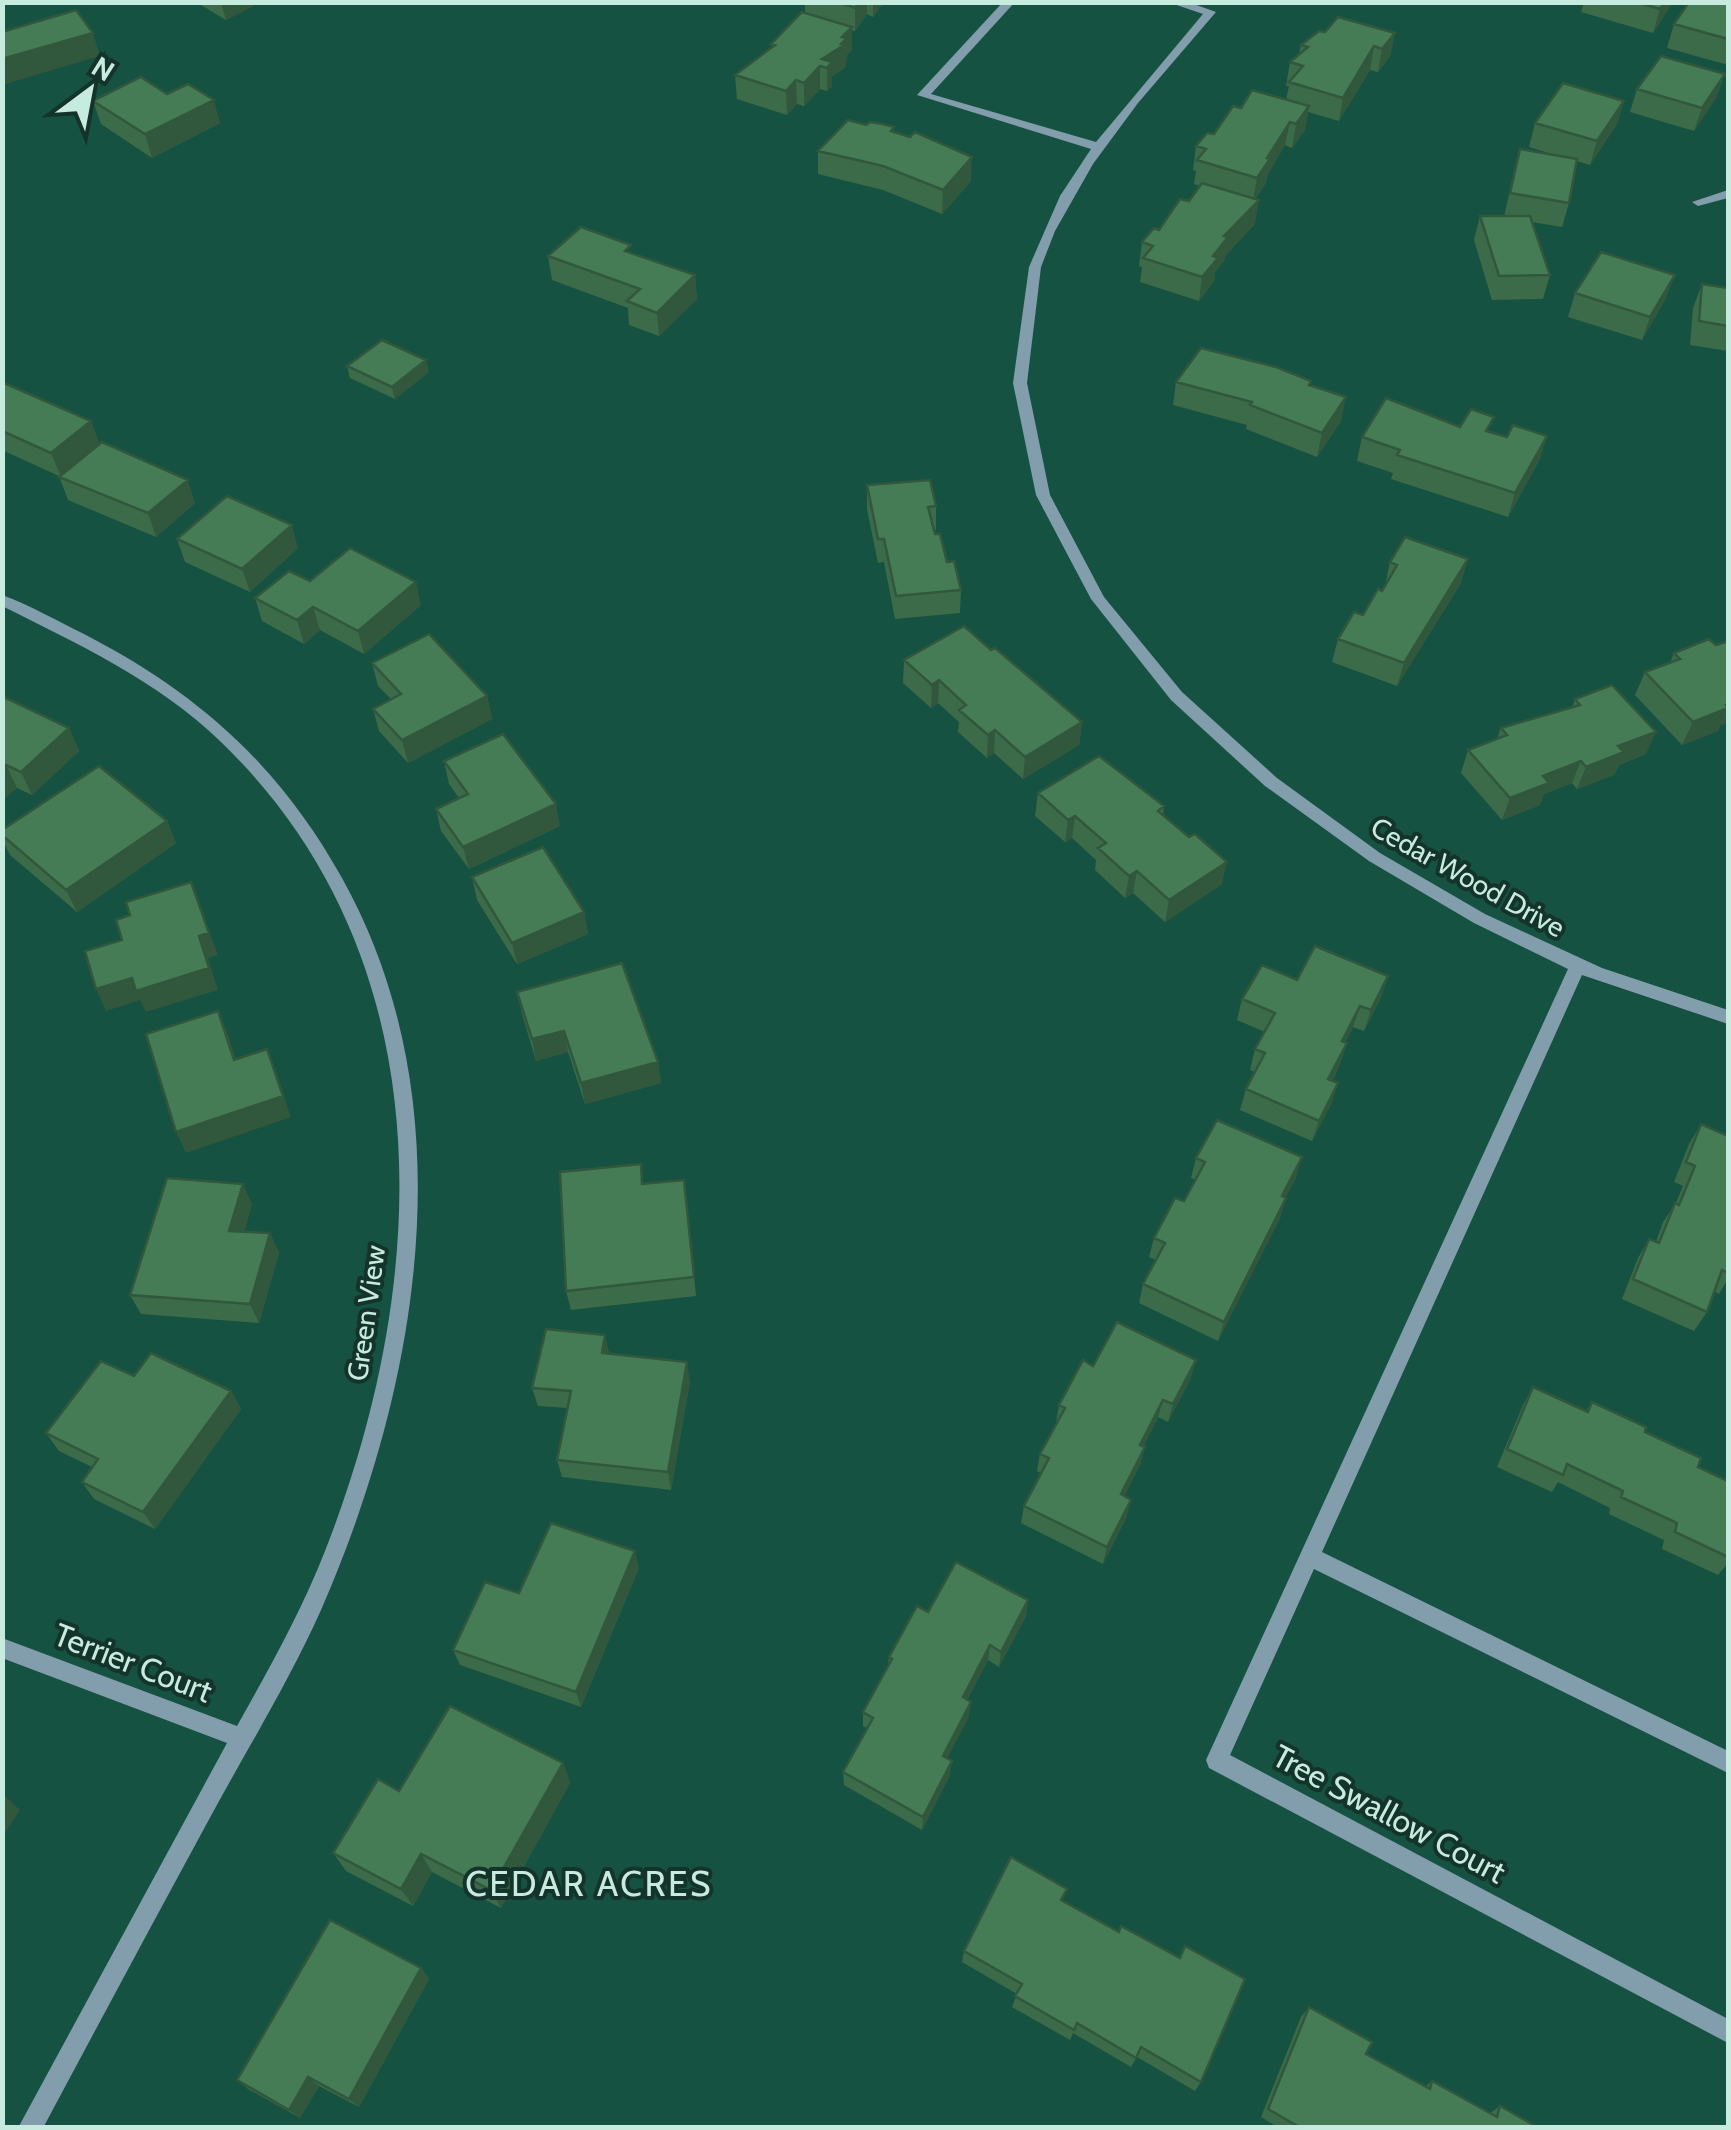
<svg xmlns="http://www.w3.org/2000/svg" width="1731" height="2130" viewBox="0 0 1731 2130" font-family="Cabin,sans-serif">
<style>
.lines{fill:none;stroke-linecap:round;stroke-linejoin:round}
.minor{fill:#829eac;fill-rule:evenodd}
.wall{fill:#3c6b49}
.shaded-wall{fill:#31573c}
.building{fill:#467c55;stroke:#31573c;stroke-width:2.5}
.labels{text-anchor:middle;stroke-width:8;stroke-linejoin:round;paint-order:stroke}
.street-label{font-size:28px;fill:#c7ebde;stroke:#14332a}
.near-street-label{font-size:32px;fill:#c7ebde;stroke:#14332a}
.near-neighbourhood-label{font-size:35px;letter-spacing:2.5px;fill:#c7ebde;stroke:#14332a}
</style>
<rect width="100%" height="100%" fill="#165242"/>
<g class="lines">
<!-- minor -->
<path class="minor" d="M1003 2H1015L931 94 1096 142 1203 14 1168 2H1188L1216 12 1138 103 1093 164 1055 231 1041 267 1027 383 1050 495 1104 597 1182 692 1277 778 1380 853 1485 914 1602 968 1728 1010V1024L1582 975 1322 1552 1728 1751V1773L1314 1569 1230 1755 1728 2019V2043L1209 1768 1206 1760 1568 969 1474 923 1369 861 1265 786 1171 700 1091 599 1036 495 1013 383 1029 267 1060 196 1091 149 917 95Z
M1728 190V198L1698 206 1692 202Z
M2 595C30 605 57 621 84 634 198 693 279 765 342 878 468 1104 420 1383 321 1610 288 1684 244 1754 206 1825 151 1926 97 2027 43 2128H18L227 1743 2 1658V1638L237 1726C269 1669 301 1612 325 1551 432 1279 445 957 220 741 158 681 78 644 2 606Z"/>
</g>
<!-- wall -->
<path class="wall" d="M196 2H252L253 6 226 20Z
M805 2H884L873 17 867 14 855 31 852 30V50L847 55 845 68 832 76V86L827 91 820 89 804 106 797 104 787 115 737 99 735 75 772 47 771 44 805 13Z
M1584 2H1673L1653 33 1581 12Z
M1728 3V65L1667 48 1674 24Z
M1325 32 1395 33 1390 56 1378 72 1370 70 1339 121 1308 112 1305 130 1292 148 1285 145 1268 174 1266 183 1255 199V224L1225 256 1224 261 1215 272 1214 281 1199 301 1140 282 1142 267 1139 266 1142 242 1159 230 1189 201 1200 186 1194 184 1196 171 1193 170 1196 146 1214 134 1241 108 1286 100 1289 86H1286L1290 62 1299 54 1301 45Z
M1725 74 1716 98 1694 131 1630 112 1637 89Z
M167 94 220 123 152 158 101 124 93 101Z
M1624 101 1617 124 1590 165 1577 161 1569 203 1562 227 1532 222 1550 275 1543 299 1492 300 1474 240 1480 216H1504L1520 149 1558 156 1529 147 1535 123Z
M866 125 894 127V132L971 181 942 214 883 190 818 174V151Z
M632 253 695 275 697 299 659 336 629 325 628 308 552 280 548 256Z
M1728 282V351L1690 345 1693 308 1702 284 1726 288Z
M1575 293 1666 298 1642 340 1568 317Z
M347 366 429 372 395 399 350 378Z
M1176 382 1310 386 1341 421 1317 457 1246 429 1247 425 1173 405Z
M2 384 91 421 99 444 195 503 156 537 68 500 59 476 2 450Z
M1460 427 1489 432 1540 459 1508 517 1391 479 1393 473 1357 461 1362 437Z
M867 485 936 506V530H934L947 562 961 590 960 613 895 619 884 562 878 563 867 509Z
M177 539 298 548 250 592 185 562Z
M1390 562 1461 583 1397 686 1332 662 1338 639 1363 615 1385 586Z
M310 581 421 605 364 654 320 630 304 644 262 621 255 598Z
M1709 639 1720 726 1718 731 1682 745 1635 695 1645 672 1670 663 1674 653Z
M991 650 1082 722 1079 745 1023 779 994 753 987 758 958 732 959 722 938 703 931 708 903 683 904 660Z
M372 663 487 696 492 719 408 763 379 731 373 709 391 699 378 686Z
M2 696 69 728 79 751 32 795 17 788 2 800Z
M1575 699 1646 754 1619 765 1614 775 1577 789 1572 783 1544 794 1540 805 1502 820 1461 773 1468 750 1497 739 1501 728 1572 708Z
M444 761 560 826 469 869 441 831 436 809 459 798 449 784Z
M1038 793 1164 806 1163 815 1222 884 1165 922 1133 893 1125 898 1095 870 1096 860 1072 838 1065 842 1035 816Z
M167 821 176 843 77 912 10 855 2 839V830Z
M472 877 584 912 588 934 517 964 477 900Z
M1388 976 1381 997 1364 1031 1353 1027 1345 1043H1347L1340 1064 1332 1081 1338 1083 1331 1104 1312 1141 1240 1110 1246 1089 1255 1072 1250 1070 1255 1049 1265 1032 1237 1020 1242 999 1297 980Z
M517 992 658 1062 661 1083 585 1104 568 1052 536 1061 522 1014Z
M1701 1124 1728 1136V1279L1719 1294 1714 1291 1707 1312 1694 1331 1622 1299 1638 1258 1649 1239 1656 1242 1663 1222 1676 1203 1683 1186 1674 1182 1689 1144Z
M1196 1158 1296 1178 1285 1198 1280 1218 1218 1341 1139 1303 1143 1284 1156 1260 1149 1257 1154 1238 1184 1201 1196 1180 1191 1178Z
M684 1180 696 1296 571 1310 566 1291 644 1184Z
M252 1204 244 1232 270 1233 279 1253 259 1323 141 1314 130 1295Z
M605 1335 609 1354 690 1381 671 1490 562 1477 557 1460 568 1408 538 1406 532 1388Z
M1093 1366 1191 1378 1168 1422 1158 1417 1143 1447H1145L1140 1465 1124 1496 1127 1516 1103 1564 1021 1523 1024 1506 1041 1473 1037 1471 1040 1454 1056 1423 1059 1405Z
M134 1376 231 1391 241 1409 155 1529 94 1499 82 1482 92 1467 59 1451 46 1433Z
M1533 1387 1586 1411 1592 1402 1645 1432 1698 1467 1728 1481V1563L1718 1575 1662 1549 1664 1540 1609 1514 1610 1508 1558 1482 1552 1492 1497 1467 1523 1405Z
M639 1568 581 1707 460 1665 453 1650 519 1593Z
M1028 1600 1026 1616 999 1667 988 1660 967 1700 969 1716 947 1758 950 1775 922 1830 844 1785 843 1772 867 1728 863 1726V1712L888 1666 889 1657 928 1612Z
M563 1763 570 1783 501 1908 432 1872 413 1906 346 1871 333 1853 399 1791Z
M1063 1901 1119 1932 1179 1958 1185 1946 1201 2082 1195 2091 1137 2057 1131 2067 1073 2033 1070 2040 1012 2007 1017 1994 962 1962 964 1951Z
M421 1968 429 1979 359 2107 319 2086 300 2118 248 2089 237 2080Z
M1309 2007 1366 2054 1425 2087 1432 2081 1490 2113 1500 2106 1539 2128H1279L1261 2117 1301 2017Z"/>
<!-- shaded-wall -->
<path class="shaded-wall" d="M221 2H252L253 6 226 20Z
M859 2H867V14L855 31V8Z
M873 2H884L873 17Z
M1665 2H1673L1653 33 1660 9Z
M852 27V50L847 55 845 68 832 76V86L827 91V68L822 59Z
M93 33 100 56 2 85V59Z
M1395 33 1390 56 1378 72 1382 49Z
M1374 46 1370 70 1339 121 1343 98Z
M820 66V89L804 106V83Z
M1725 74 1716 98 1694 131 1702 108Z
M796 80 797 104 787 115 786 91Z
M214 100 220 123 152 158 145 134Z
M1624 101 1617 124 1590 165 1597 141Z
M1309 106 1305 130 1292 148 1296 124Z
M1290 122 1285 145 1268 174 1266 183 1253 201 1257 178Z
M972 157 971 181 942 214 943 190Z
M1259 200 1255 224 1225 256 1224 261 1215 272 1214 281 1199 301 1202 277 1224 236Z
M695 275 697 299 659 336 657 313Z
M1675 275 1666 298 1642 340 1650 317Z
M426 360 429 372 395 399 392 387Z
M1346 397 1341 421 1317 457 1322 433Z
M91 421 100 445 61 477 51 453Z
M1547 436 1540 459 1508 517 1515 493Z
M188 480 195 503 156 537 148 513Z
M292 525 298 548 250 592 242 569Z
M1468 559 1461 583 1397 686 1404 663Z
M416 582 421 605 364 654 358 631Z
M313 607 320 630 304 644 297 620Z
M939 680 938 703 931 708 932 685Z
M487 696 492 719 408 763 402 740Z
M1728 704V723L1720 726 1718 731 1682 745 1693 722Z
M1082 722 1079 745 1023 779 1025 757Z
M69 728 79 751 32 795 21 772Z
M995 730 994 753 987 758 988 735Z
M1656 732 1646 754 1619 765 1614 775 1577 789 1586 767 1618 746Z
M1581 761 1572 783 1544 794 1540 805 1502 820 1510 798 1543 776Z
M6 765 17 788 2 800V768Z
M556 804 560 826 469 869 463 847Z
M1075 816 1072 838 1065 842 1068 820Z
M167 821 176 843 77 912 66 890Z
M1227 862 1222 884 1165 922 1169 900Z
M1137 871 1133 893 1125 898 1129 876Z
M191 882 218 955 208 958 218 990 146 1012 140 1000 106 1011 96 989 132 978 199 936Z
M584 912 588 934 517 964 512 943Z
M1388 976 1381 997 1364 1031 1371 1010Z
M1360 1006 1353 1027 1335 1062 1342 1041Z
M218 1011 227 1032 243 1081 234 1060Z
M564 1031 568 1052 536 1061 532 1039Z
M1347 1043 1340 1064 1322 1100 1328 1079Z
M267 1049 291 1117 186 1153 176 1132Z
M658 1062 661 1083 585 1104 581 1083Z
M1338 1083 1331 1104 1312 1141 1319 1121Z
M1302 1157 1296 1178 1276 1216 1282 1196Z
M243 1184 252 1204 239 1250 229 1231Z
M1286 1198 1280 1218 1218 1341 1224 1322Z
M270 1233 279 1253 259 1323 250 1304Z
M605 1335 609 1354 602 1353Z
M1196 1360 1191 1378 1168 1422 1173 1404Z
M687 1362 690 1381 671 1490 668 1472Z
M231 1391 241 1409 155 1529 143 1512Z
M1163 1400 1158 1417 1135 1462 1140 1445Z
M1145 1447 1140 1465 1117 1511 1121 1494Z
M1131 1500 1127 1516 1103 1564 1107 1547Z
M635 1551 639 1568 581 1707 576 1692Z
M1028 1600 1026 1616 999 1667 1001 1652Z
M990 1645 988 1660 961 1711 963 1697Z
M971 1702 969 1716 941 1769 943 1756Z
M952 1761 950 1775 922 1830 923 1817Z
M563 1763 570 1783 501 1908 491 1890Z
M5 1796 20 1810 2 1837V1800Z
M421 1854 432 1872 413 1906 401 1889Z
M421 1968 429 1979 359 2107 349 2099Z
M308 2077 319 2086 300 2118 289 2110Z"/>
<!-- building -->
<path class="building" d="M838 2H859L855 8Z
M1636 2H1665L1660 9Z
M1689 2 1728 3V39L1674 24Z
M76 10 93 33 2 59V32Z
M802 12 852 27 842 37 847 38 841 44 844 45 822 59 832 62 827 68 820 66 804 83 796 80 786 91 735 75 775 45 771 44Z
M1338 17 1395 33 1382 49 1374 46 1343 98 1289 82 1303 66 1290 62 1308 47 1301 45 1319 31 1325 32Z
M1661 56 1725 74 1702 108 1637 89Z
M141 77 167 94 188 84 214 100 145 134 93 101Z
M1563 83 1624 101 1597 141 1535 123Z
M1252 90 1309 106 1296 124 1290 122 1267 158 1270 159 1257 178 1197 160 1206 149 1196 146 1207 133 1214 134 1233 106 1241 108Z
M848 120 866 125 870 122 883 124 894 127 891 131 910 137 915 132 972 157 943 190 883 166 818 151Z
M1520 149 1577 159 1569 203 1510 193Z
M1202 183 1259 200 1224 236 1228 237 1213 256 1218 258 1202 277 1143 258 1153 246 1142 242 1154 228 1159 230 1180 199 1189 201Z
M1480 216H1530L1550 275 1499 276Z
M581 227 631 245 625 251 695 275 657 313 627 301 640 289 548 256Z
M1601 252 1675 275 1650 317 1575 293Z
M1702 284 1728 288V326L1699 321Z
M382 340 426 360 392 387 347 366Z
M1201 348 1276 367 1311 381 1309 385 1346 397 1322 433 1250 405 1252 402 1176 382Z
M4 383 91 421 51 453 2 431V384Z
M1386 398 1460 427 1471 409 1494 417 1486 431 1507 437 1513 425 1547 436 1515 493 1397 455 1400 450 1362 437Z
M102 442 188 480 148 513 59 477Z
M930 480 936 506 928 507 935 534H940L947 562 954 561 961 590 896 596 884 539H878L867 485Z
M227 496 292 525 242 569 177 539Z
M1405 537 1468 559 1404 663 1338 639 1354 612 1363 615 1378 589 1382 591 1397 565 1390 562Z
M350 548 416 582 358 631 313 607 297 620 255 598 289 571 310 581Z
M964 626 991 650 995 648 1082 722 1025 757 995 730 988 735 959 710 966 705 939 680 932 685 904 660Z
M429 634 487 696 402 740 373 709 401 694 372 663Z
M1709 639 1716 645 1728 641V704L1726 705 1728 708 1693 722 1645 672 1680 659 1674 653Z
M1612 685 1656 732 1618 746 1624 752 1586 767 1581 761 1543 776 1549 783 1510 798 1468 750 1507 735 1501 728 1580 705 1575 699Z
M2 696 69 728 21 772 6 765 2 768Z
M503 734 556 804 463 847 436 809 468 794 444 761Z
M1099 756 1164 806 1158 811 1189 837 1195 834 1227 862 1169 900 1137 871 1129 876 1098 848 1106 843 1075 816 1068 820 1038 793Z
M99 766 167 821 66 890 2 835V830Z
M543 847 584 912 512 943 472 877Z
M191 882 209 933 199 936 209 968 136 991 132 978 96 989 85 951 122 940 116 920 130 915 126 902Z
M1315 946 1388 976 1371 1010 1360 1006 1342 1041 1347 1043 1328 1079 1338 1083 1319 1121 1246 1089 1265 1053 1255 1049 1275 1013 1242 999 1262 965 1297 980Z
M622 963 658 1062 581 1083 564 1031 532 1039 517 992Z
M218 1011 234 1060 267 1049 283 1096 176 1132 146 1034Z
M1217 1120 1302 1157 1282 1196 1286 1198 1224 1322 1143 1284 1165 1243 1154 1238 1175 1198 1184 1201 1205 1162 1196 1158Z
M1701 1124 1728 1136V1273L1722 1270 1707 1312 1633 1279 1649 1239 1659 1243 1675 1203 1679 1205 1695 1166 1686 1162Z
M641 1164 642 1184 684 1180 694 1277 566 1291 560 1172Z
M167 1178 243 1184 229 1231 270 1233 250 1304 130 1295Z
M1117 1322 1196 1360 1173 1404 1163 1400 1140 1445 1145 1447 1121 1494 1131 1500 1107 1547 1024 1506 1049 1458 1040 1454 1065 1408 1059 1405 1083 1360 1093 1366Z
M546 1329 605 1335 602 1353 687 1362 668 1472 557 1460 571 1391 532 1388Z
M151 1353 231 1391 143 1512 82 1482 98 1459 46 1433 101 1361 134 1376Z
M1533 1387 1588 1412 1592 1402 1646 1427 1645 1432 1701 1458 1698 1467 1728 1481V1557L1675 1532 1677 1523 1621 1497 1623 1491 1567 1464 1563 1475 1507 1449Z
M551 1523 635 1551 576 1692 453 1650 485 1582 519 1593Z
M956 1562 1028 1600 1001 1652 990 1645 963 1697 971 1702 943 1756 952 1761 923 1817 843 1772 873 1718 863 1712 892 1659 889 1657 917 1606 928 1612Z
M450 1706 563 1763 491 1890 421 1854 401 1889 333 1853 378 1779 399 1791Z
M1011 1857 1067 1889 1061 1900 1119 1932 1121 1926 1180 1958 1185 1946 1245 1979 1201 2082 1141 2047 1136 2058 1077 2023 1074 2030 1015 1996 1022 1984 964 1951Z
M330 1920 421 1968 349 2099 308 2077 289 2110 237 2080Z
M1309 2007 1372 2042 1366 2054 1430 2089 1432 2081 1497 2117 1500 2106 1539 2128H1301L1268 2109Z"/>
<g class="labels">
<!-- street labels -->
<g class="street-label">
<text transform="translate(1468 877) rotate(29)" y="10">Cedar Wood Drive</text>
<text transform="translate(366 1313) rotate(-82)" y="10">Green View</text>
</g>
<!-- near-street labels -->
<g class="near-street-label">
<text transform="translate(133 1663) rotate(21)" y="11">Terrier Court</text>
<text transform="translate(1389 1814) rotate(28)" y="11">Tree Swallow Court</text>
</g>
<!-- near-neighbourhood labels -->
<g class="near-neighbourhood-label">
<text x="589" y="1896">CEDAR ACRES</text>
</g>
</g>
<!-- border -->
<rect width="1731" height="2130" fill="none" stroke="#c7ebde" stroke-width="10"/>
<!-- north arrow -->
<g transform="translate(90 90) rotate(32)" stroke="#14332a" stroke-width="8" paint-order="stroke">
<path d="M0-8L18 38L0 25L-18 38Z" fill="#c7ebde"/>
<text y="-15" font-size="28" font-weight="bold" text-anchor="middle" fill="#c7ebde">N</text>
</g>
</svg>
